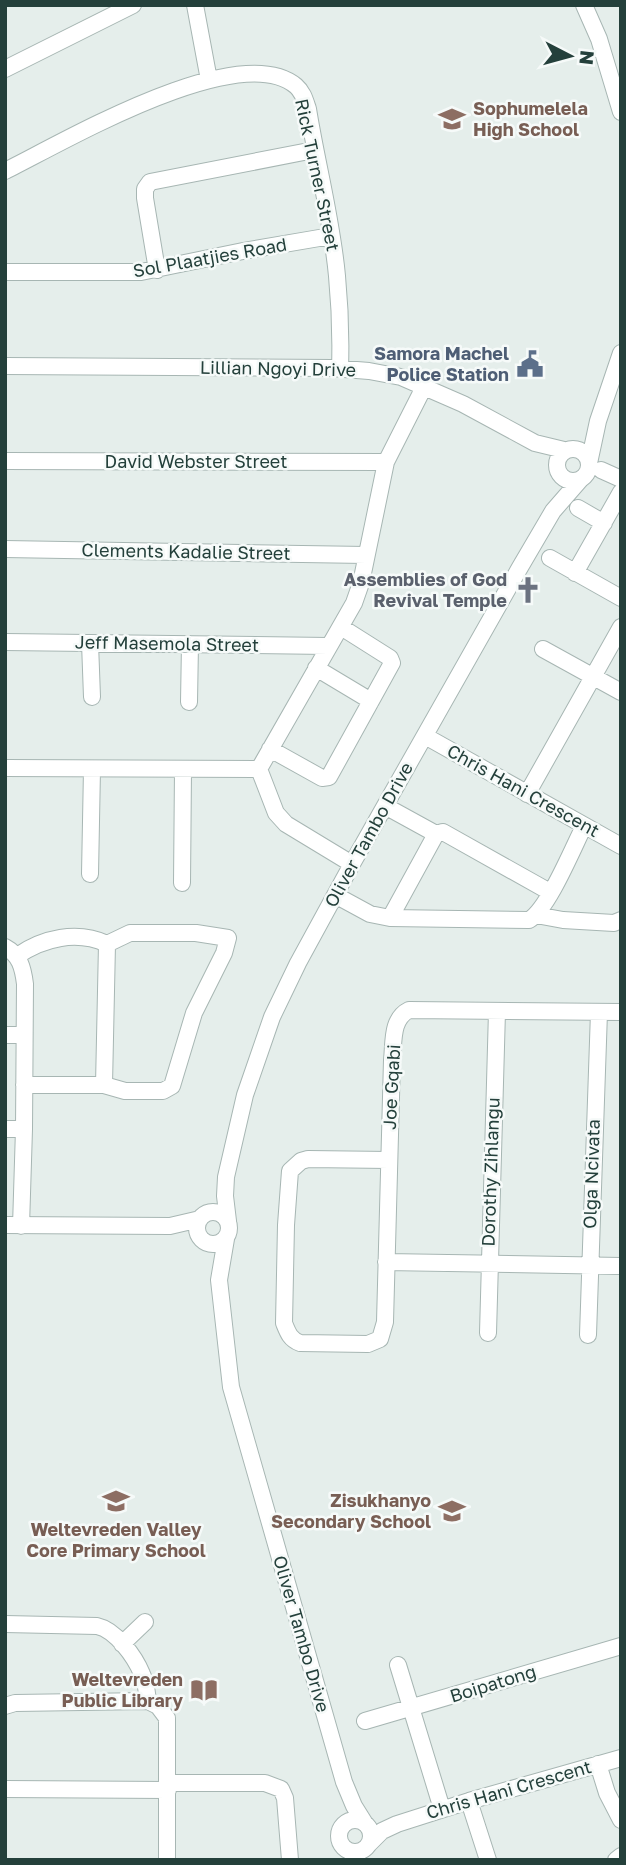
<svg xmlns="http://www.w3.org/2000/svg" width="626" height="1865" viewBox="0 0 626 1865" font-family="'Golos Text',sans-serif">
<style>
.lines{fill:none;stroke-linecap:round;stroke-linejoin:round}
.minor-casing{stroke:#a7b6b3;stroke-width:18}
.minor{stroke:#fff;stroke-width:16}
.labels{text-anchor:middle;stroke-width:5;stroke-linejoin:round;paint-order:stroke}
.education-label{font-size:18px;font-weight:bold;fill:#785e54;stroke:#f6faf9;text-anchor:end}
.street-label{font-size:18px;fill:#24403b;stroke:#f6faf9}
.service-label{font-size:18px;font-weight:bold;fill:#4e5e75;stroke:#f6faf9;text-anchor:end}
.worship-label{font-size:18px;font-weight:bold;fill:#5b616d;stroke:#f6faf9;text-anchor:end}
</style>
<rect width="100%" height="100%" fill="#e5eeeb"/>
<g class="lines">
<defs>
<path id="minor" d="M195 5 209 80
M584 5 599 39 621 112
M5 69 133 5
M5 171C62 143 239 38 296 86 303 92 305 100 308 109 317 165 332 220 337 276 340 307 341 338 340 369
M157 270 145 198V189L150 182 314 150
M5 272H141L243 251 331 236
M5 366 332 368 369 371 401 377 463 404 535 443 564 450
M557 465a16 16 0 1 1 32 0a16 16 0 1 1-32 0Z
M5 461 386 462
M589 463 598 421 621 353
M601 470 621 479
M578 508 604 523
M5 549 366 555
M550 558 621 598
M575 573 621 492
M5 642 328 646
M90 643 92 697
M543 649 621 692
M316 668 371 701
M189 702 190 644
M425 736 621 846
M270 749 322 778 329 777 392 663 390 658 341 627
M5 768 259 769
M259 769 354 603 361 583 386 462 424 387
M259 769 276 813 286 824 352 864
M527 794 621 627
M385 806 436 834
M90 874 92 769
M182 883 183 770
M335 895 370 914 390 918 529 920C548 909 573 848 584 826
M536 915 563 920 614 923 621 920
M390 918 436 834 443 832 550 892
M5 947C20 955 23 968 25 984L24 1129 21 1226
M17 956C43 938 77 930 107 944
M5 1035H24
M24 1085H104L125 1091H163L172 1086 194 1013 224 953 228 938 196 933H130L107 944
M104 1085 107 944
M5 1129H24
M389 1160 308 1159 301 1161 290 1171 286 1225 284 1323C288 1333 290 1339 300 1343L368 1344 380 1339 385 1322 392 1060C394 1042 391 1019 409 1010L621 1012
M197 1228a16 16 0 1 1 32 0a16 16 0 1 1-32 0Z
M228 1221 225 1196 226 1177 245 1095 272 1017 298 963 352 864 519 569 553 511 580 480
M5 1225 170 1226 200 1219
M226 1239 219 1280 231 1387 344 1782 354 1806 364 1822
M386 1262 621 1266
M488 1333 497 1011
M588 1335 599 1012
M5 1624 97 1626C116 1630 135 1657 142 1674 146 1682 147 1692 148 1701
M122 1644 145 1622
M398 1665 442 1809
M5 1706 15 1703 148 1701 158 1706 167 1718V1860
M365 1721 621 1646
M598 1764 607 1793 621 1820
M168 1783H265L281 1789 285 1798 290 1860
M5 1789 168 1790
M469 1801 488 1860
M339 1836a16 16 0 1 1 32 0a16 16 0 1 1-32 0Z
M369 1844 382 1831 397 1824 469 1801 621 1758
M616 1860 621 1856"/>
</defs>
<!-- minor casing -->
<use href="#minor" class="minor-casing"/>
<!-- minor -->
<use href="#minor" class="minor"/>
</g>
<!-- icons -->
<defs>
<symbol id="school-bare" viewBox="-9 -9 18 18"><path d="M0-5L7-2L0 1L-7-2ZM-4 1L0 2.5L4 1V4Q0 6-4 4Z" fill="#8d6e63" stroke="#f6faf9" stroke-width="2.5" paint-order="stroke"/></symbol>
<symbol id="civic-bare" viewBox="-9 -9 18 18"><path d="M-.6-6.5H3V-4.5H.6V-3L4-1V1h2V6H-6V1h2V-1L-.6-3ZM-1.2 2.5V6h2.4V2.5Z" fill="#5c6f8a" stroke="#f6faf9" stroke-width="2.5" paint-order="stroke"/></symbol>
<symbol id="church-bare" viewBox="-9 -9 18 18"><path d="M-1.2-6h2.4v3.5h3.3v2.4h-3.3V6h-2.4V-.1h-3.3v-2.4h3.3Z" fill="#6b7280" stroke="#f6faf9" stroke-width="2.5" paint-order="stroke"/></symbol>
<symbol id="library-bare" viewBox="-9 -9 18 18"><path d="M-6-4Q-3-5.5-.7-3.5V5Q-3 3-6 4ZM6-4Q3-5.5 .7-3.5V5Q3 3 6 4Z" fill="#8d6e63" stroke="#f6faf9" stroke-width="2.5" paint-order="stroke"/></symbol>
</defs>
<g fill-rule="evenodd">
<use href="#school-bare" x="433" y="100" width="38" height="38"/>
<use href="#civic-bare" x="511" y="345" width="38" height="38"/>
<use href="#church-bare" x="509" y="571" width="38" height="38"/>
<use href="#school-bare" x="97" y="1482" width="38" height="38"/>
<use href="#school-bare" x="433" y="1492" width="38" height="38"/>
<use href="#library-bare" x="185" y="1671" width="38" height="38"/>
</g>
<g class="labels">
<!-- education labels -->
<g class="education-label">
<text x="473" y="115" text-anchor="start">Sophumelela<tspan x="473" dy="21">High School</tspan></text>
<text x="431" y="1507">Zisukhanyo<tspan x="431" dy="21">Secondary School</tspan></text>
<text x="116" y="1536" text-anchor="middle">Weltevreden Valley<tspan x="116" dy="21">Core Primary School</tspan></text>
<text x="183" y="1686">Weltevreden<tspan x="183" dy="21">Public Library</tspan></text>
</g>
<!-- street labels -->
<g class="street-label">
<text transform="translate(317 175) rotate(78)" y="6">Rick Turner Street</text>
<text transform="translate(210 258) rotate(-10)" y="6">Sol Plaatjies Road</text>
<text transform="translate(278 369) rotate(1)" y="6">Lillian Ngoyi Drive</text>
<text x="196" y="468">David Webster Street</text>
<text transform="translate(186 552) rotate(1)" y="6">Clements Kadalie Street</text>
<text transform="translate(167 644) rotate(1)" y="6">Jeff Masemola Street</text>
<text transform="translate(523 791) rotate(29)" y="6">Chris Hani Crescent</text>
<text transform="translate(369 835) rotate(-61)" y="6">Oliver Tambo Drive</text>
<text transform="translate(392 1087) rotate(-87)" y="6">Joe Gqabi</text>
<text transform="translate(491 1172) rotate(-88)" y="6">Dorothy Zihlangu</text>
<text transform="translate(592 1174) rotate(-88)" y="6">Olga Ncivata</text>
<text transform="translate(301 1634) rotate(74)" y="6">Oliver Tambo Drive</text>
<text transform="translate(493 1684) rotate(-17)" y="6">Boipatong</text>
<text transform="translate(509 1790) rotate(-16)" y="6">Chris Hani Crescent</text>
</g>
<!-- service labels -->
<g class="service-label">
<text x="509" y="360">Samora Machel<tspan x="509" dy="21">Police Station</tspan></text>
</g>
<!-- worship labels -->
<g class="worship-label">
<text x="507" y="586">Assemblies of God<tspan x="507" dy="21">Revival Temple</tspan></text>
</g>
</g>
<!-- border -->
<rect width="626" height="1865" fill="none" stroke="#24403b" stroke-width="14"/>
<!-- north arrow -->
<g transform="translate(570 56) rotate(96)" stroke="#f6faf9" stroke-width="5" paint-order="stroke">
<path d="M0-5L12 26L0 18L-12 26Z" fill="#24403b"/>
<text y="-10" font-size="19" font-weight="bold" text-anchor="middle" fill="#24403b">N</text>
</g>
</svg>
